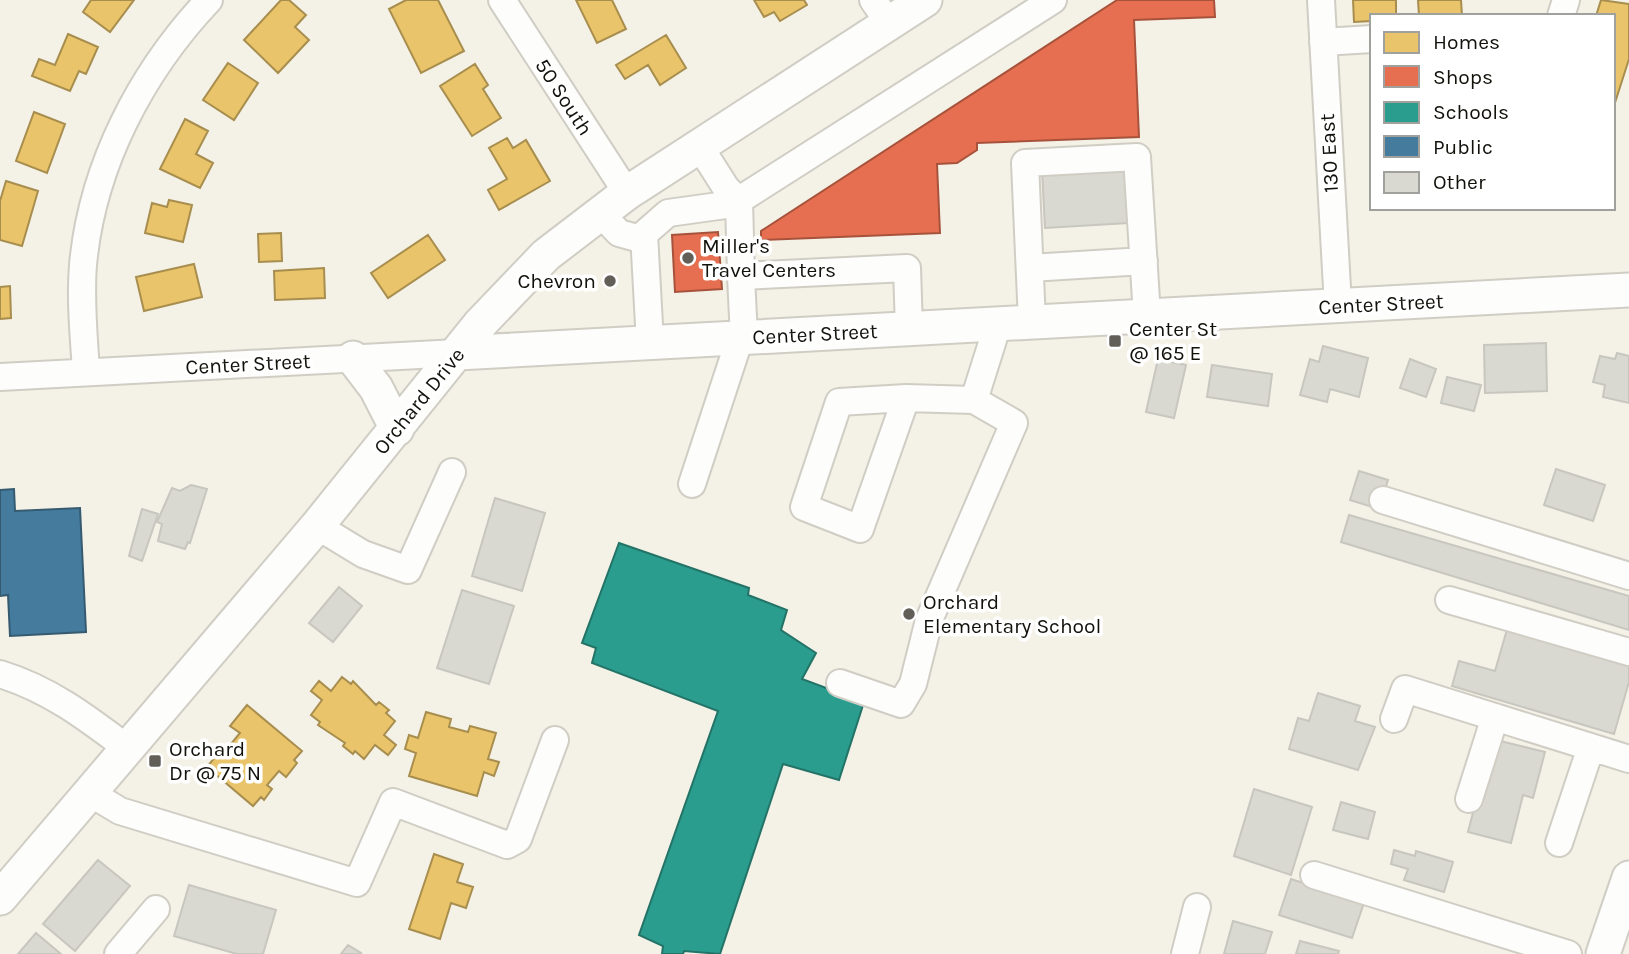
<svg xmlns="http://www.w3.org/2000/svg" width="1629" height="954" viewBox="0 0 1629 954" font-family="Karla,sans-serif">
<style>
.homes{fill:#e9c46a;stroke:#a88e4e;stroke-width:2}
.shops{fill:#e76f51;stroke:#a7533c;stroke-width:2}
.schools{fill:#2a9d8f;stroke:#237367;stroke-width:2}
.public{fill:#457b9d;stroke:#365b71;stroke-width:2}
.building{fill:#d9d9d1;stroke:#c7c7bf;stroke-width:2}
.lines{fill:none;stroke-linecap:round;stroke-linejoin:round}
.minor-casing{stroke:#d0cdc5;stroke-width:30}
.major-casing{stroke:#d0cdc5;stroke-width:37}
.minor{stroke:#fdfdfb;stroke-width:26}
.major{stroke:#fdfdfb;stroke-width:33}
.poi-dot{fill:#615f58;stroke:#fff;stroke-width:2.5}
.labels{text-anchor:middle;stroke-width:7;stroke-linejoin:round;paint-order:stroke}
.street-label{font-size:21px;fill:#12110b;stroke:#fff}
.poi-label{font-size:21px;fill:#12110b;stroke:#fff;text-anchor:start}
</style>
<rect width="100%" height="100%" fill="#f4f1e7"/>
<!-- homes -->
<path class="homes" d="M91 0H134L110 32 83 12Z
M281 0H289L306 15 295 27 309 40 278 73 244 40Z
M406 0H438L464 51 421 73 389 9Z
M576 0H612L626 29 597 43Z
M754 0H804L807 5 780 21 774 12 764 17Z
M1353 0H1396V16H1372V21L1354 22Z
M1418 0H1461L1462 16H1419Z
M1601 0 1629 4V59L1613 109V16H1596Z
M68 34 98 47 86 74 79 71 70 91 32 76 39 59 55 65Z
M666 35 686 68 660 85 648 65 625 79 616 65Z
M228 63 258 83 234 120 203 100Z
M475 64 488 85 483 89 501 118 472 136 440 86Z
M34 112 65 124 47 173 16 161Z
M185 119 208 131 196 154 213 163 200 188 160 169Z
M507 138 513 148 526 140 550 181 499 210 488 190 507 179 489 148Z
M6 181 38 191 22 246 0 240V201Z
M169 200 192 205 183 242 145 233 152 203 167 207Z
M281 233 282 261 259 262 258 234Z
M428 235 445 260 388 298 371 273Z
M194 264 202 297 144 311 136 277Z
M324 268 325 298 275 300 274 271Z
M10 286 11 318 0 319V287Z
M342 677 351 684 353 681 376 705 379 702 389 710 386 713 395 721 384 735 396 745 388 755 375 745 364 759 355 751 353 754 343 746 345 743 318 725 320 722 311 715 322 700 311 691 319 681 331 691Z
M247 705 302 751 294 760 297 763 286 777 279 771 267 785 272 789 264 800 261 797 253 806 207 767 216 756 212 753 219 744 226 750 240 733 230 726Z
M426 712 451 719 449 727 468 732 470 726 496 733 488 759 499 762 494 776 484 772 477 796 409 776 416 753 405 749 409 735 418 738Z
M434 854 463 864 457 882 473 887 466 908 451 903 440 939 409 929Z"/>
<!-- shops -->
<path class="shops" d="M1117 0H1214L1215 17 1134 20 1139 137 977 143V150L957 163 937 164 940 233 761 240V231Z
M718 232 722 289 675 292 672 235Z"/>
<!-- schools -->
<path class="schools" d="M619 543 749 588 748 595 787 610 781 630 816 653 802 679 864 702 839 780 783 764 720 954 684 951 683 954H662L663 946 639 935 718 711 592 663 596 648 582 643Z"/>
<!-- public -->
<path class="public" d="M14 489 15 511 80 508 86 632 10 636 8 595 0 596V490Z"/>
<!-- building -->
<path class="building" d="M1124 165 1128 223 1045 228 1042 170Z
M1546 343 1547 391 1485 393 1484 345Z
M1323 346 1368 358 1359 397 1330 389 1327 402 1300 395 1310 359 1319 362Z
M1617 353 1629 356V403L1603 397 1605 385 1593 382 1600 356 1615 359Z
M1158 359 1186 365 1174 418 1146 412Z
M1410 359 1436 369 1426 397 1400 388Z
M1212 365 1272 374 1268 406 1207 397Z
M1447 377 1481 385 1474 411 1441 403Z
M1556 469 1605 485 1593 521 1544 505Z
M1359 471 1388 480 1379 509 1350 500Z
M191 485 207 489 190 543 188 542 185 549 158 541 162 524 157 522 172 488 180 491Z
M495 498 545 513 522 591 472 576Z
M142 509 158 514 142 561 129 556Z
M1349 515 1629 596V630L1341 542Z
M339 587 362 606 333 642 309 623Z
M462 590 514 606 489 684 437 668Z
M1508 626 1629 661V682L1614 734 1452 686 1459 661 1495 671Z
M1318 693 1360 706 1355 721 1375 727 1358 770 1289 749 1298 718 1309 721Z
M1492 739 1545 752 1533 798 1523 795 1511 843 1468 832Z
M1254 789 1312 807 1291 875 1234 856Z
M1341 802 1375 812 1368 839 1333 830Z
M1394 850 1415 856 1416 851 1453 862 1444 892 1404 880 1408 869 1391 864Z
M98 860 130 886 75 951 43 924Z
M1291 879 1364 903 1352 938 1279 915Z
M189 885 276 910 263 954H237L174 936Z
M1233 921 1272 932 1265 954H1224Z
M36 933 61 954H18Z
M1300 941 1339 951 1338 954H1296Z
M348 945 361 953 360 954H341Z"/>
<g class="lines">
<defs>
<path id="minor" d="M502 0 627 193
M873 0 889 23
M1321 0 1338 306
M1561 16 1566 0
M1323 42 1372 39
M700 147 726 188 739 201 741 276
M600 213 619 233 644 240
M1030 268 1144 261
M1032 322 1025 163 1137 157 1147 316
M744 338 741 276 907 268 909 329
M650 343 644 234 668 213 733 204 1053 0
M86 372C84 337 80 301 83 265 92 166 141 72 209 0
M0 377 457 353
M974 400 998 324
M692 484 740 338
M1383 500 1629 576
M317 526 363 554 408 570 452 472
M1449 600 1629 652
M0 674C49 689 86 717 127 748
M840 683 901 704 913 684 929 620 1014 423 974 400 906 398 839 402 804 507 860 529 906 398
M1394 719 1405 689 1629 759
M90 793 120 811 357 883 393 802 507 845 518 839 555 740
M1469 799 1495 717
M1559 843 1591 747
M1314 875 1568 954
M118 954 156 909
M1185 954 1197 907"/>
<path id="major" d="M457 353 1629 290
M353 358 376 388 397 429
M0 898 317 526 479 325 546 255 627 193 925 0
M1603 954 1629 878"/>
</defs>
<!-- minor casing -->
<use href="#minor" class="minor-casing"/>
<!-- major casing -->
<use href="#major" class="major-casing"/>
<!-- minor -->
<use href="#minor" class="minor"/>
<!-- major -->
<use href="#major" class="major"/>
</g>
<!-- markers -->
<g class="poi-dot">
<circle cx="688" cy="258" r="7"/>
<circle cx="610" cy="281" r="7"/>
<rect x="1108" y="334" width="14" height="14" rx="3.5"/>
<circle cx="909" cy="614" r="7"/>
<rect x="148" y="754" width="14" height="14" rx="3.5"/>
</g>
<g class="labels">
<!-- street labels -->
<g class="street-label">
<text transform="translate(564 97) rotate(57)" y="7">50 South</text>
<text transform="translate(1329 153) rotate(-93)" y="7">130 East</text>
<text transform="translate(1381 304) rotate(-3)" y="7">Center Street</text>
<text transform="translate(815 334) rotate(-3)" y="7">Center Street</text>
<text transform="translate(248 364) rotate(-3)" y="7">Center Street</text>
<text transform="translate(419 401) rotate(-51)" y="7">Orchard Drive</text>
</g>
<!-- poi labels -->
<g class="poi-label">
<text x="702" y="253">Miller's<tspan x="702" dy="24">Travel Centers</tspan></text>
<text x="596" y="288" text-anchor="end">Chevron</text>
<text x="1129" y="336">Center St<tspan x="1129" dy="24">@ 165 E</tspan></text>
<text x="923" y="609">Orchard<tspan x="923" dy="24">Elementary School</tspan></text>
<text x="169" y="756">Orchard<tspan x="169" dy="24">Dr @ 75 N</tspan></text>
</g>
</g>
<!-- legend -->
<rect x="1370" y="14" width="245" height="196" fill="#ffffff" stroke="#a0a09d" stroke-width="2"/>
<rect x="1384" y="32" width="35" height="21" fill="#e9c46a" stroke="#a0a09d" stroke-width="2"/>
<text x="1433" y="49" font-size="21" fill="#12110b">Homes</text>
<rect x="1384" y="66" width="35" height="21" fill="#e76f51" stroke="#a0a09d" stroke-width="2"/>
<text x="1433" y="84" font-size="21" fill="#12110b">Shops</text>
<rect x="1384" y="102" width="35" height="21" fill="#2a9d8f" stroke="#a0a09d" stroke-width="2"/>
<text x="1433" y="119" font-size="21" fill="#12110b">Schools</text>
<rect x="1384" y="136" width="35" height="21" fill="#457b9d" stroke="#a0a09d" stroke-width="2"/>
<text x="1433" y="154" font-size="21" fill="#12110b">Public</text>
<rect x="1384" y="172" width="35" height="21" fill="#d9d9d1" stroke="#a0a09d" stroke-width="2"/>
<text x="1433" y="189" font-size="21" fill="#12110b">Other</text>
</svg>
